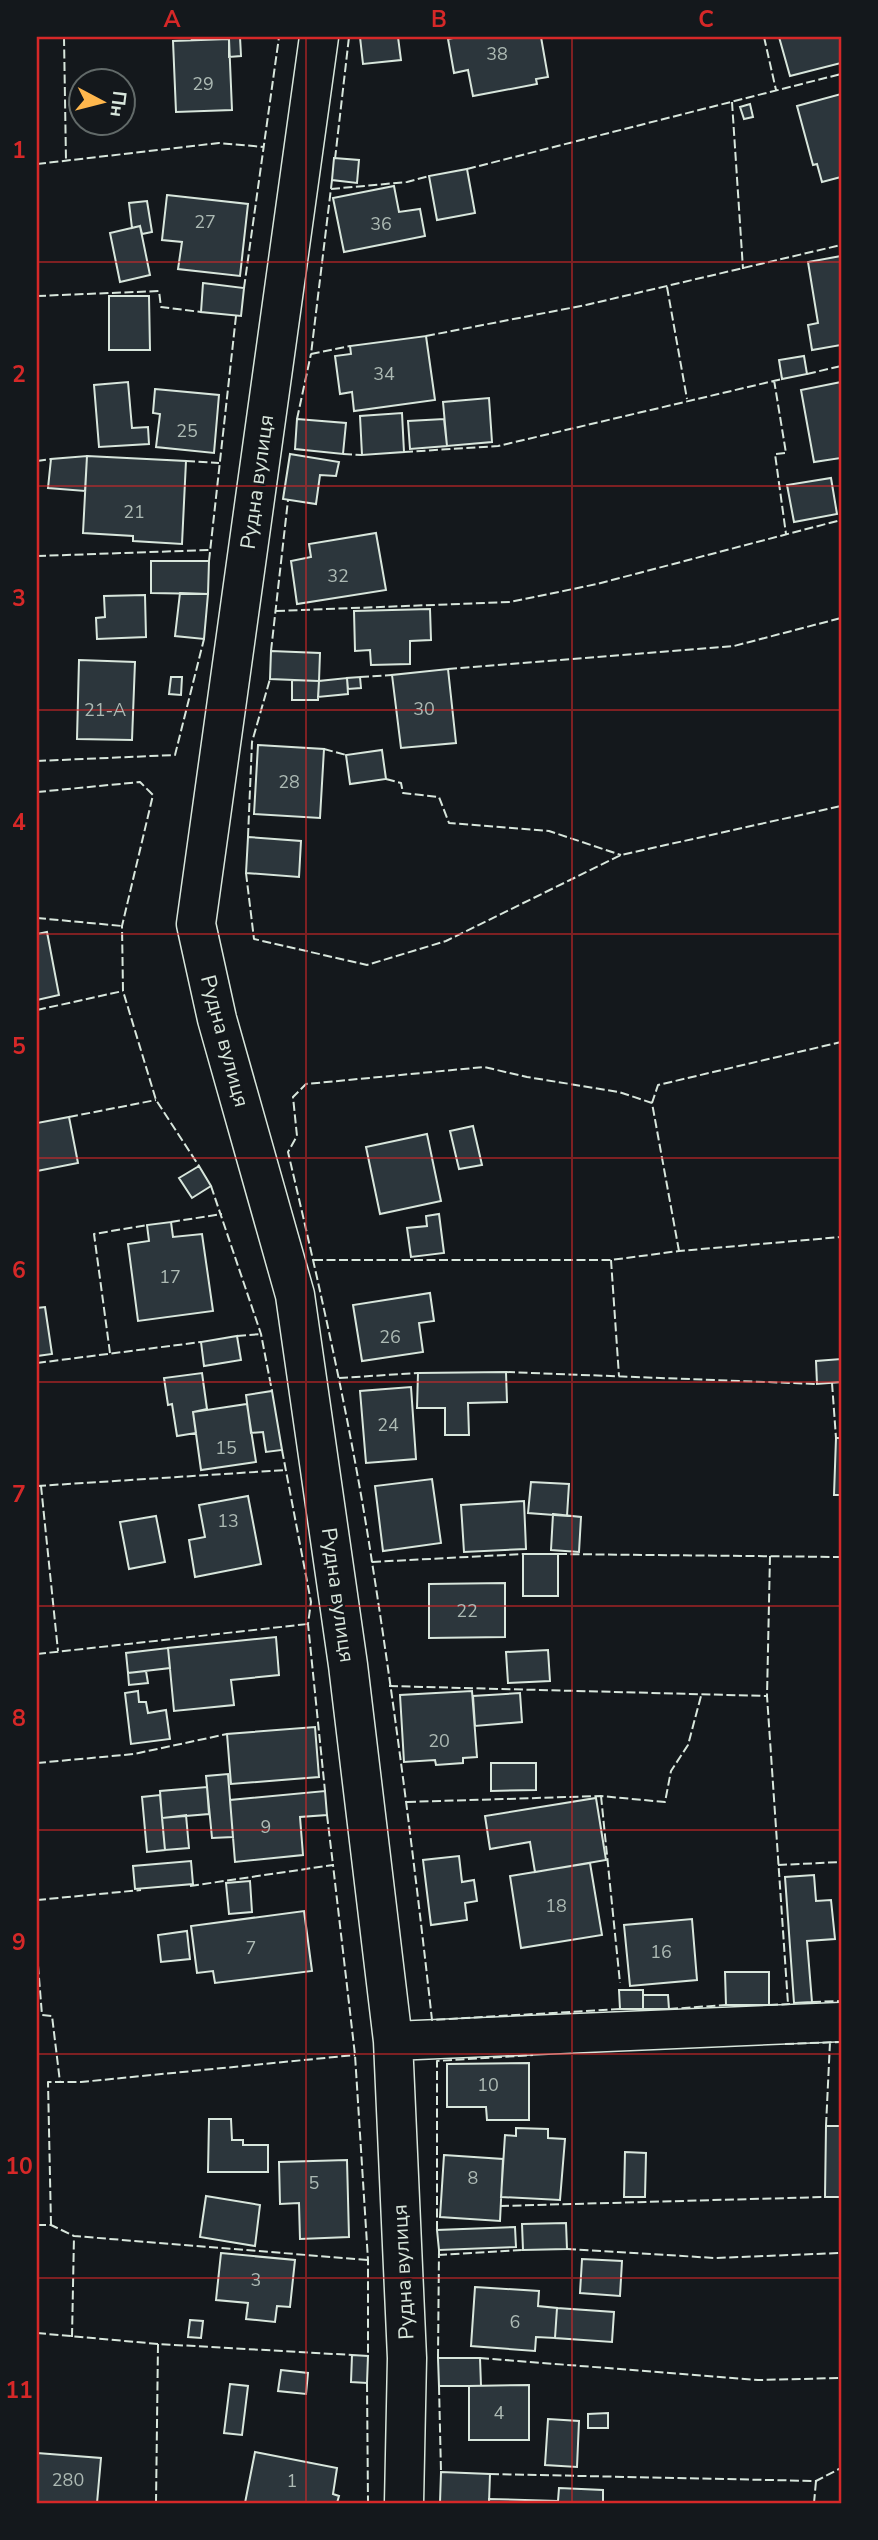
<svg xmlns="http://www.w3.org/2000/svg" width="878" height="2540" viewBox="0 0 878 2540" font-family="'Nunito Sans',sans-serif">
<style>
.building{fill:#2c363c;stroke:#d8e6dc;stroke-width:2}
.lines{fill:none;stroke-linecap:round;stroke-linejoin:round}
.street-casing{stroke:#d8e6dc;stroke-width:41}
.street{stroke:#14181c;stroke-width:38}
.fence{stroke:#d8e6dc;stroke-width:2;stroke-dasharray:9 3.5;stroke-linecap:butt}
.grid{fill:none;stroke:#d62828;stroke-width:2;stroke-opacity:0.55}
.labels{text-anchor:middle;stroke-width:5;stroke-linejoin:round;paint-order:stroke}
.number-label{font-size:18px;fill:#adbab4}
.street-label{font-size:21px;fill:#d8e6dc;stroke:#14181c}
.neatline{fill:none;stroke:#d62828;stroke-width:2.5}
.grid-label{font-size:23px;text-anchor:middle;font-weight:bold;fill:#d62828}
</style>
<rect width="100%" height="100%" fill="#14181c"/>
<!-- building -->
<path class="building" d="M191 37H240L241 56 229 57V39L192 40Z
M360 37H398L401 60 363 64Z
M458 37H541L548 77 536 79 537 84 473 96 468 70 454 73 448 39Z
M779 37H841V63L790 76Z
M229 39 232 110 176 112 173 41Z
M841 94V177L822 182 817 164 813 165 797 106Z
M750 104 753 117 744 119 740 107Z
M334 158 359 160 357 183 332 180Z
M467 169 475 213 437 220 429 176Z
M394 186 399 212 420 209 425 236 344 252 333 198Z
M167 195 248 204 240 276 178 269 182 242 162 240Z
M147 201 152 232 142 234 140 226 132 228 129 203Z
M140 226 150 275 120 282 110 233Z
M841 256V345L812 350 808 325 818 323 808 262Z
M203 283 244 288 241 316 201 312Z
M109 296H149L150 350H109Z
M426 336 435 400 354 411 352 392 340 394 335 356 351 354 350 346Z
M804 356 807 374 782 379 779 360Z
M128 382 132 428 148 427 149 444 99 447 94 385Z
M841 382V458L814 462 801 390Z
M155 389 219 395 214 453 156 447 160 414 153 413Z
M489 398 492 442 447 446 443 402Z
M402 413 404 452 362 455 360 416Z
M297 419 346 423 343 454 295 449Z
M444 419 447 446 410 449 408 421Z
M290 454 339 462 336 476 320 475 316 504 283 499Z
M87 456 186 461 182 544 133 541V536L83 533Z
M87 456 85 491 48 488 51 459Z
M831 478 837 514 794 522 787 485Z
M376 533 386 590 297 604 291 561 311 557 309 544Z
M151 561H209L208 594 151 593Z
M180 593 208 594 204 639 175 636Z
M145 595 146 637 97 639 96 618 105 617 104 596Z
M430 609 431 640 410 641V664L371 665 370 650 355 651 354 611Z
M271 651 320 653 319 681 270 679Z
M79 660 135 662 132 740 77 739Z
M448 669 456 743 401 748 392 675Z
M171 677H182L181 695 169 694Z
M360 677 361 688 348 689 347 678Z
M347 678 348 694 318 697 319 681Z
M292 680 319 681 318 700H292Z
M258 745 324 749 320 818 254 814Z
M382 750 386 779 350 784 346 755Z
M248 837 301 841 299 877 246 873Z
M47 932 59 995 37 1000V934Z
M69 1117 78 1163 37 1171V1123Z
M473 1126 482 1165 459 1169 450 1131Z
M427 1134 441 1201 380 1214 366 1147Z
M199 1166 211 1186 192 1198 179 1178Z
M439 1214 444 1253 411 1257 407 1228 427 1226 426 1216Z
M171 1222 173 1237 202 1234 213 1311 138 1321 128 1244 149 1241 147 1225Z
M430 1293 434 1321 419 1323 423 1352 362 1361 353 1305Z
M45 1307 52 1354 37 1356V1308Z
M237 1336 241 1360 204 1366 201 1342Z
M841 1359V1382L817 1384 816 1361Z
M506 1372 507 1402 468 1403 469 1435H445V1408H417L418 1373Z
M202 1373 207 1409 193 1412 196 1433 177 1436 172 1404 168 1405 164 1378Z
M411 1387 416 1459 366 1463 360 1391Z
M272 1391 282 1450 266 1452 263 1432 251 1433 246 1395Z
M247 1404 256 1462 201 1470 193 1412Z
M836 1438H841V1495H834Z
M432 1479 441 1543 383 1551 375 1486Z
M531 1482 569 1484 567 1516 528 1513Z
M248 1496 261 1564 195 1577 189 1540 205 1537 199 1505Z
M524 1501 526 1549 464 1552 461 1505Z
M553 1514 581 1517 579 1552 551 1550Z
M156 1516 165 1562 129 1569 120 1522Z
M523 1554H558V1596H523Z
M505 1583V1637L429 1638V1584Z
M276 1637 279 1675 231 1680 234 1705 174 1711 168 1648Z
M168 1648 170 1668 128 1673 126 1653Z
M548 1650 550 1681 508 1683 506 1652Z
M146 1671 148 1683 129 1685 128 1673Z
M138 1691 139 1702H146L148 1713 166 1710 170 1739 131 1744 125 1693Z
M472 1691 477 1757 463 1758V1763L436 1765 435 1760 404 1762 400 1695Z
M520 1693 522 1722 475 1726 473 1696Z
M315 1727 319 1777 231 1784 227 1734Z
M491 1763H536V1790L491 1791Z
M228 1774 233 1837 212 1838 206 1776Z
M207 1787 209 1814 162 1818 160 1791Z
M325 1791 327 1815 300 1817 303 1855 235 1862 230 1800Z
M160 1795 165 1850 147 1852 142 1797Z
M596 1798 606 1860 535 1872 530 1842 490 1849 485 1816Z
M186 1815 189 1848 165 1850 162 1818Z
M459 1856 462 1882 474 1880 477 1901 465 1903 467 1920 431 1925 423 1860Z
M191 1861 193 1884 135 1889 133 1866Z
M590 1863 602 1935 521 1948 510 1876Z
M814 1875 816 1901 831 1900 835 1939 807 1941 812 2002 794 2003 785 1877Z
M250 1881 252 1912 229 1914 226 1883Z
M304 1911 312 1971 215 1983 213 1971 197 1973 191 1926Z
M692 1919 697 1980 630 1986 624 1925Z
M187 1931 190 1959 161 1962 158 1935Z
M725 1972H769V2005H726Z
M619 1990H643V2009H620Z
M643 1995H668L669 2009H643Z
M529 2063V2120H487L486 2107H447V2064Z
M209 2119H231L232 2140H243V2145H268V2172H208Z
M826 2126H841V2197H825Z
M516 2128 548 2129V2138L565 2139 560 2200 501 2197 505 2135 516 2136Z
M625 2152 646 2153 645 2197H624Z
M444 2155 503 2159 500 2221 440 2217Z
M347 2160 349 2237 300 2239 299 2203 280 2204 279 2162Z
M206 2196 260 2205 255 2246 200 2237Z
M566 2223 567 2249 523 2250 522 2224Z
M515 2227 516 2247 439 2250 437 2230Z
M221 2253 295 2260 290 2307 277 2306 275 2322 246 2319 248 2303 216 2300Z
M582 2259 622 2261 620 2296 580 2293Z
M475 2287 539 2291 538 2306 557 2308 555 2338 536 2337 535 2351 471 2346Z
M557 2308 614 2312 612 2342 555 2338Z
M190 2320 203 2321 201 2338 188 2337Z
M352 2355 368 2356 367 2383 351 2382Z
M438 2358H480L481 2386H439Z
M281 2370 308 2373 306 2394 278 2391Z
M230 2384 248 2386 242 2435 224 2433Z
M529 2385V2440H469V2386Z
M608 2413V2428H588V2414Z
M548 2419 579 2421 577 2467 545 2465Z
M255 2452 337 2468 333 2494 339 2496 337 2503H245Z
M37 2453 101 2458 97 2503H37Z
M441 2472 490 2474 489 2503H440Z
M559 2488 603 2490V2503H489V2499L558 2501Z"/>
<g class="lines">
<defs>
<path id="street" d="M319 37 196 924 217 1019 295 1295 348 1665 393 2041 407 2358 404 2503
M393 2041 841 2022"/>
</defs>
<!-- street casing -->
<use href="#street" class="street-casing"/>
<!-- street -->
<use href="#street" class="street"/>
<!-- fence -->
<path class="fence" d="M64 37 66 161
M764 37 776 90
M732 102 743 269
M335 159 349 37
M37 164 219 143 264 147
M467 169 841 74
M332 180 311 354 350 346
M331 189 407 182 429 176
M667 287 687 399
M244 288 279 37
M37 296 159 291 161 307 201 312
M426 336 586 305 841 245
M807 374 841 366
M774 380 786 453 775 454 786 534
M297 419 311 354
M404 452 498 446 782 379
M343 454 362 455
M37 461 51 459
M186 461 219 463
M37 556 210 550
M209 561 236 316
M276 611 510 602 597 584 841 520
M271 651 288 500
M448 669 734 646 841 618
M360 677 392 675
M324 749 346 755
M37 761 175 755 204 639
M386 779 401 783 403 793 439 797 449 823 549 831 621 855
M37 792 140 782 153 795 122 926 123 991 156 1100 199 1166
M248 837 252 742 270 679
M246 873 254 939 367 965 446 941 621 855 841 806
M37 918 122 926
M37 1010 123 991
M69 1117 156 1100
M211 1186 261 1334 272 1391
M171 1222 222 1214
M679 1251 652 1103 658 1085 841 1042
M314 1260H611L679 1251 841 1237
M611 1260 619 1376
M237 1336 261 1334
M110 1353 94 1234 147 1225
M37 1363 201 1342
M506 1372 817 1384
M339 1378 418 1373
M832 1383 836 1438
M282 1450 311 1602 308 1624 325 1791
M37 1486 286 1470
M41 1486 58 1651
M558 1554 841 1557
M770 1556 767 1696 788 2004
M372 1562 523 1554
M37 1654 308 1624
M389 1686 767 1696
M37 1763 134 1754 227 1734
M601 1796 620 1983
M407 1802 601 1796 665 1802 671 1771 688 1745 701 1696
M327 1815 333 1865
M778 1865 841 1862
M190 1886 333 1865 355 2055 368 2260V2356
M37 1900 141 1890
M37 1953 42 2015 52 2016 60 2082
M812 2002 841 2001
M769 2005 790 2004
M620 2009 432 2020C415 1867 396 1714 372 1562 351 1424 320 1288 288 1152L297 1136 293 1097 306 1084 484 1067 527 1077 619 1092 652 1103
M669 2009 726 2005
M785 2044 841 2042
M826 2126 830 2042
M500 2206 825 2197
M37 2225H51L74 2236 368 2260
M51 2225 48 2082H81L355 2055
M437 2230V2061L533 2055
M567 2249 715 2258 841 2253
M438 2255 523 2250
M37 2333 158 2344 352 2355
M72 2337 74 2236
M438 2358 439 2250
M480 2358 758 2380 841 2378
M367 2383 368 2503
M439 2386 441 2472
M490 2474 816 2481 841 2468
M156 2503 158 2344
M814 2503 816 2481"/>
</g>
<!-- grid -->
<path class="grid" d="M306 37V2503M572 37V2503M37 262H841M37 486H841M37 710H841M37 934H841M37 1158H841M37 1382H841M37 1606H841M37 1830H841M37 2054H841M37 2278H841"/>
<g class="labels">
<!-- number labels -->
<g class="number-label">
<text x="497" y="60">38</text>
<text x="203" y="90">29</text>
<text x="205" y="228">27</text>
<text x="381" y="230">36</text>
<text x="384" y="380">34</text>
<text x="187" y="437">25</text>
<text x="134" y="518">21</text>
<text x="338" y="582">32</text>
<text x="424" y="715">30</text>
<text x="105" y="716">21-А</text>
<text x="289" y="788">28</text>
<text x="170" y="1283">17</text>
<text x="390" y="1343">26</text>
<text x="388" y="1431">24</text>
<text x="226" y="1454">15</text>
<text x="228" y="1527">13</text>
<text x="467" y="1617">22</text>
<text x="439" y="1747">20</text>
<text x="266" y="1833">9</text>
<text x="556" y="1912">18</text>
<text x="251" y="1954">7</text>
<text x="661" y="1958">16</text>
<text x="488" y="2091">10</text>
<text x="473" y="2184">8</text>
<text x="314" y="2189">5</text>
<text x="256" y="2286">3</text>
<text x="515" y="2328">6</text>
<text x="499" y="2419">4</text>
<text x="68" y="2486">280</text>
<text x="292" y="2487">1</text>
</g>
<!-- street labels -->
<g class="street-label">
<text transform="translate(257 482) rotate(-82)" y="7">Рудна вулиця</text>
<text transform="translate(225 1041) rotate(75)" y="7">Рудна вулиця</text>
<text transform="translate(338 1595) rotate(82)" y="7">Рудна вулиця</text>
<text transform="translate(403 2272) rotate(-93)" y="7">Рудна вулиця</text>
</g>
</g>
<!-- border -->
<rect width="878" height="2540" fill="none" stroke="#14181c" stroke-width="77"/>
<!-- north arrow -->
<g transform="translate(102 102) rotate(97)"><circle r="33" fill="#14181c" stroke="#626a69" stroke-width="2"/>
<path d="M0-5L12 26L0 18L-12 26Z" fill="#ffb74d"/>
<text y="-10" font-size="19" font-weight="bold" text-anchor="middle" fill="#d8e6dc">Пн</text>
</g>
<rect x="38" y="38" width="802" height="2464" class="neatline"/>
<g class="grid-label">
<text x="172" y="27">A</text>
<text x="439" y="27">B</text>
<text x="706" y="27">C</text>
<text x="19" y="158">1</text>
<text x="19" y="382">2</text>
<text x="19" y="606">3</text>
<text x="19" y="830">4</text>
<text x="19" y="1054">5</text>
<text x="19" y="1278">6</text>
<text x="19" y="1502">7</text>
<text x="19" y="1726">8</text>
<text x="19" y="1950">9</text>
<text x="19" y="2174">10</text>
<text x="19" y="2398">11</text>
</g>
</svg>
